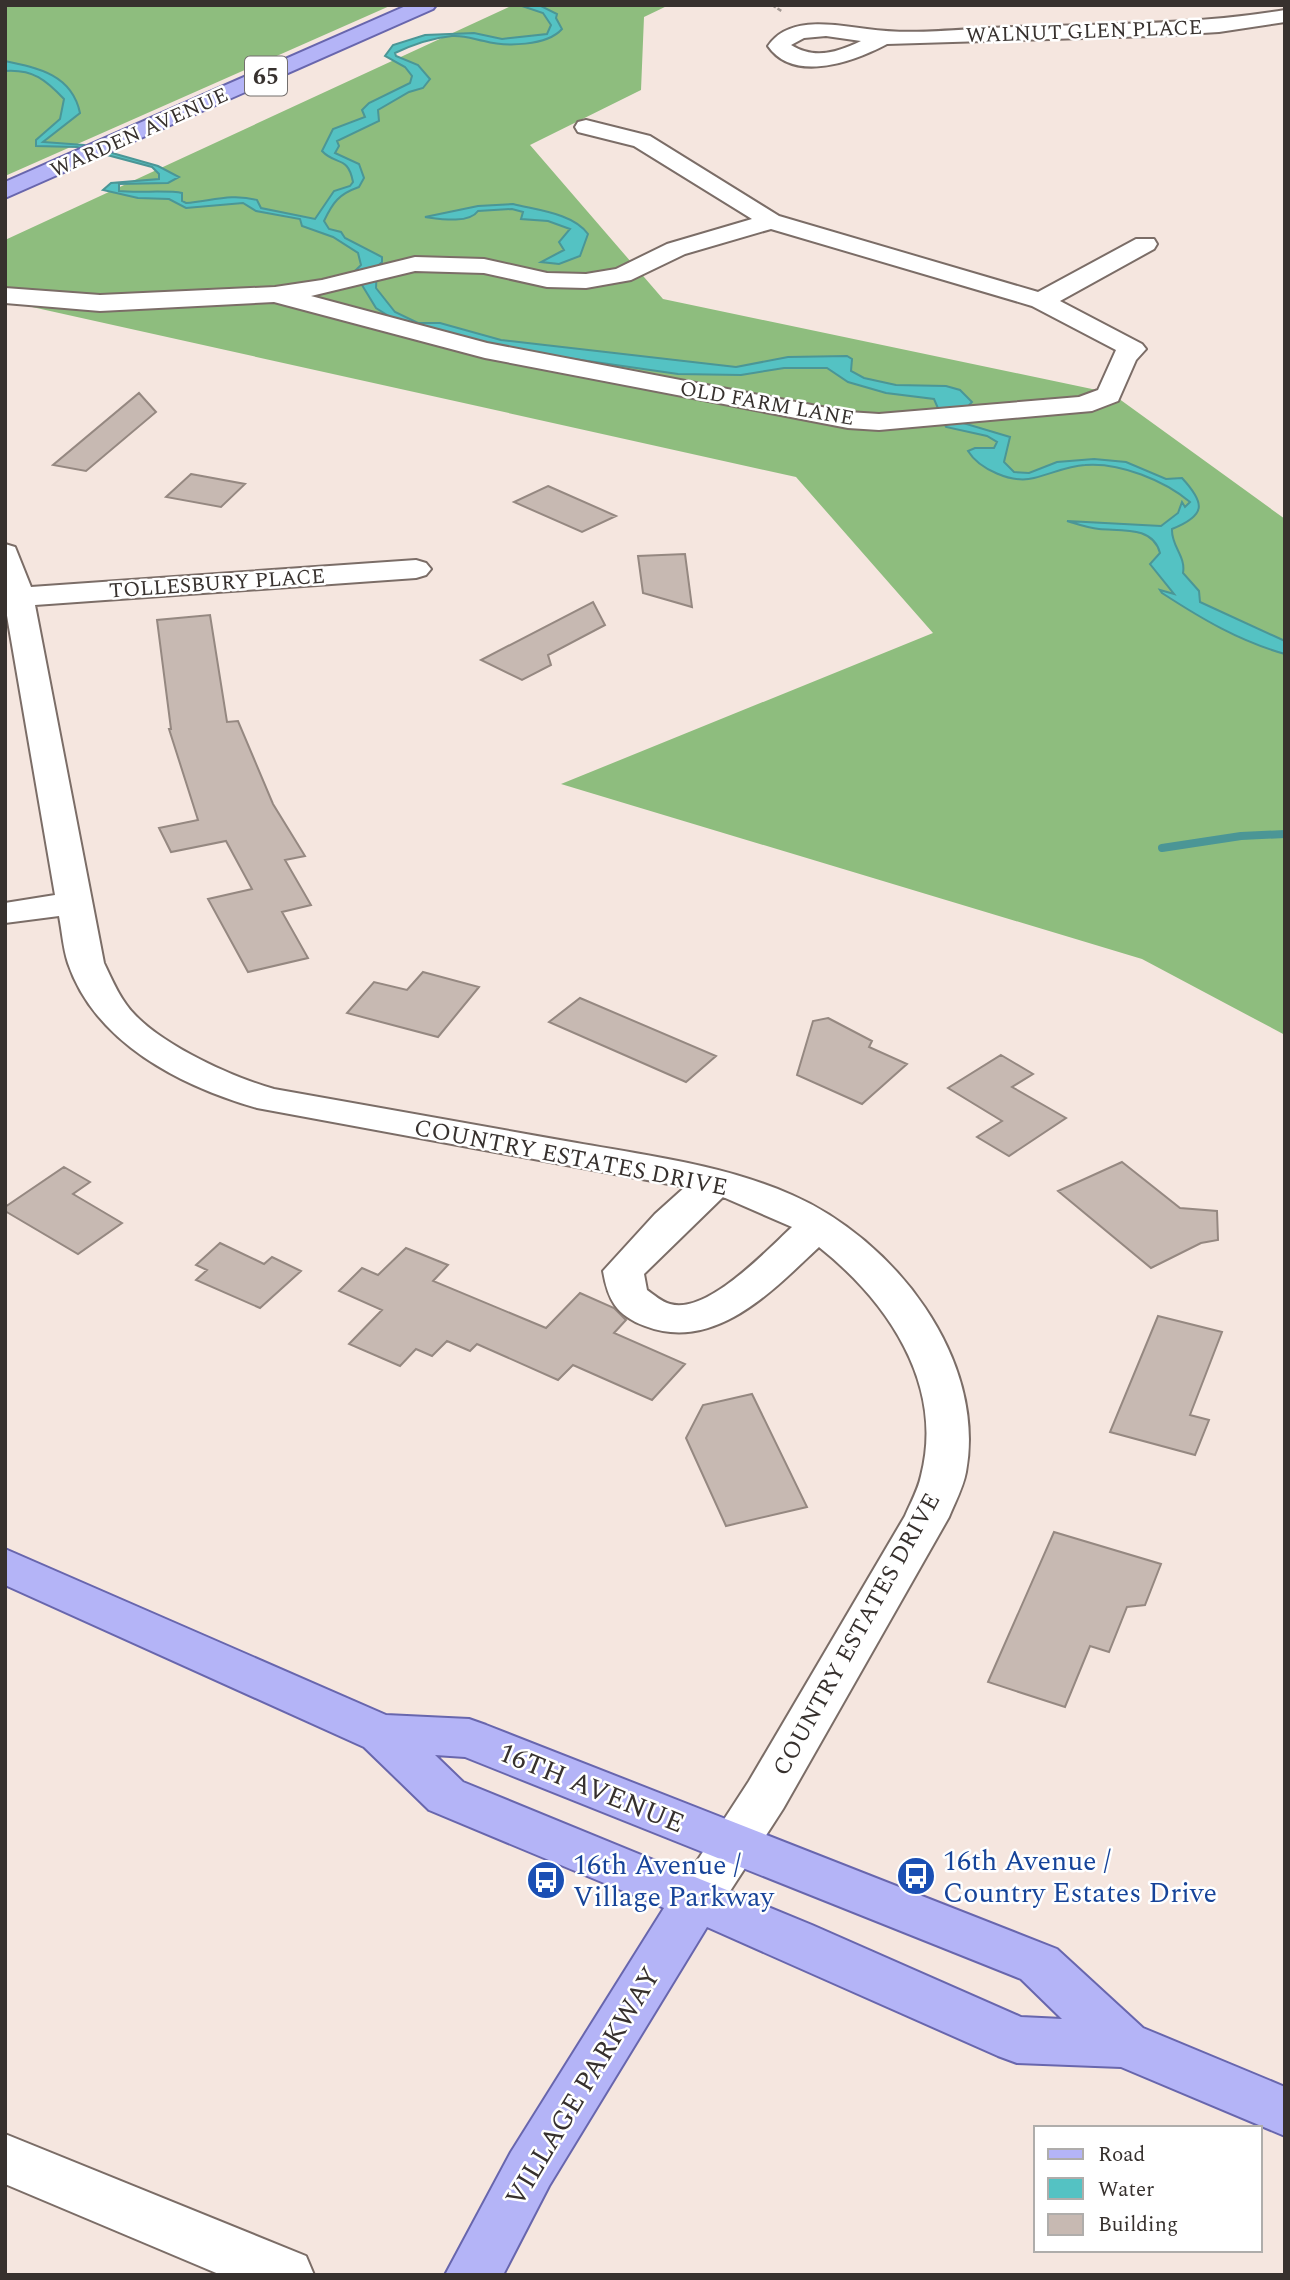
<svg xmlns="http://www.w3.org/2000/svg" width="1290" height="2280" viewBox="0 0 1290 2280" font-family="Spectral,serif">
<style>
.forest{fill:#8ebd7e}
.water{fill:#54c2c3;stroke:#4b9696;stroke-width:2}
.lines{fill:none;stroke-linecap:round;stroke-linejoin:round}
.stream{stroke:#4b9696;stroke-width:8}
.building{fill:#c7b9b2;stroke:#958881;stroke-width:2}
.minor-casing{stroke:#7b6d67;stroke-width:4}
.major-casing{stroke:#6866ad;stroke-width:4}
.path{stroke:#a49993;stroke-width:2.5;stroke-dasharray:4.5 2;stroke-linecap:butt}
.minor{fill:#fff;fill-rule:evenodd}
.major{fill:#b4b4f7;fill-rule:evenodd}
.labels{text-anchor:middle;stroke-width:5;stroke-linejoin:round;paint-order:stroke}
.far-street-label{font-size:21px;fill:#37312e;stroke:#fff}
.shield{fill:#fff;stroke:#736f6d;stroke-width:2}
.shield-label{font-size:23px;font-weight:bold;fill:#37312e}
.street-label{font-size:24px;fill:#37312e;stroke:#fff}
.near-street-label{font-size:28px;fill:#37312e;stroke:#fff}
.near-transit-label{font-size:28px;fill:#164399;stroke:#fff;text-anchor:start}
</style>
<rect width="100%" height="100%" fill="#f5e6df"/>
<!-- forest -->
<path class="forest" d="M5 5H392L5 176Z
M513 5H669L644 17 641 90 530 145 663 299 1111 393 1285 519V1035L1142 959 561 784 933 633 796 477 5 301V240Z"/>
<!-- water -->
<path class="water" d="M519 5H539L557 14 556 18 562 29C547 46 506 47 484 41 474 39 463 35 452 36 432 38 414 44 395 53L396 56 418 65 430 79 423 88 409 92 378 110 379 121 337 141 339 146 335 153 359 164 364 178 359 187C339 194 333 202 324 221L329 229 341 232 345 238 382 257V262L377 267 376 288 395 312 418 323H440L501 340 736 367 788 357 847 356 852 359 851 371 864 378 896 385 946 386 960 390 972 402 962 413 963 423 1010 437 1004 462 1014 472 1029 473 1057 462 1094 459 1126 462 1166 479 1182 478C1205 503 1207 515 1172 529 1171 546 1186 556 1183 573L1199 591 1200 602 1285 641V654C1239 641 1202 619 1162 593L1160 590 1174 594 1150 564 1160 553C1153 526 1122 531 1099 529 1088 528 1077 524 1067 521L1161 526 1178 513 1182 502 1185 507 1190 502C1165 481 1120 462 1085 465 1067 466 1051 474 1034 478 1012 484 979 469 968 451L975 448H994L997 442 987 436 946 427 934 399 886 393 848 382 827 368H784L741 375 678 374 505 349 395 320 376 308 354 272 361 265 358 253 333 237 302 226 300 219 256 211 243 203 186 208 169 199 138 198 103 190 111 183 159 179V174L152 167 77 147 36 146V140L60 119 64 99C46 80 33 69 5 71V61C39 68 72 75 80 113L43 142 84 145 158 166 179 177 168 183 119 184V191C136 193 170 190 182 193V201L186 203C211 201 232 193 257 200L261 208 315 219 334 191 350 186 353 182C348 155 336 166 322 151L333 129 365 117 362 110 369 103 410 83 412 76 405 67 385 56 393 45 425 35 474 33 502 39 547 34 551 25 543 13Z
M513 204C536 210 573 213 588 234L580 256 559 264 541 262 564 250 559 242 570 229 548 221 521 219 523 212 512 209 478 211C469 224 440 219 425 217L478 206Z"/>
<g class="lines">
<!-- stream -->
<path class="stream" d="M1162 848 1241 836 1285 834"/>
</g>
<!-- building -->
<path class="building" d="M139 393 156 412 86 471 53 465Z
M191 474 245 484 221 507 166 497Z
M548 486 616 516 582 532 514 502Z
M685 554 692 607 643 593 638 556Z
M593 602 605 625 548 655 551 665 522 680 481 660Z
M210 615 227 722 238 721 273 804 305 856 285 860 311 905 282 912 308 958 248 972 208 899 252 889 226 841 171 852 159 828 198 820 169 729H171L157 620Z
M423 972 479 987 438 1037 347 1013 374 982 407 990Z
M580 998 716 1056 686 1082 549 1022Z
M828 1018 872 1041 869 1047 907 1064 862 1104 797 1075 813 1021Z
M1001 1055 1033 1074 1012 1087 1066 1118 1009 1156 977 1137 1002 1121 948 1088Z
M1122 1162 1180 1208 1217 1211 1218 1240 1201 1243 1151 1268 1058 1191Z
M64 1167 90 1182 73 1194 122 1223 78 1254 5 1211V1207Z
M220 1243 264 1264 272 1257 301 1271 260 1308 196 1280 207 1270 196 1265Z
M406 1248 448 1265 433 1281 546 1328 580 1293 614 1308 626 1320 614 1333 685 1364 652 1400 573 1365 558 1380 477 1344 470 1351 447 1341 432 1356 416 1349 400 1366 349 1344 382 1310 339 1291 362 1268 378 1275Z
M1158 1316 1222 1332 1190 1415 1209 1420 1195 1455 1110 1432Z
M752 1394 807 1507 726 1526 686 1438 703 1405Z
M1054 1532 1161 1564 1145 1605 1127 1607 1109 1652 1090 1646 1065 1707 988 1682Z"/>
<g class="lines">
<defs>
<path id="minor" d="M1285 10V22L1219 32 1152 36 887 44C855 61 794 84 768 46 789 15 835 25 867 29 915 36 966 28 1015 27 1106 24 1195 25 1285 10ZM826 36 861 41C838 52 815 60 791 45L804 38Z
M586 120 650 136 779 216 1038 292 1136 239H1154L1157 244 1154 249 1060 301 1142 344 1146 349 1136 360 1118 401 1092 411 879 430 848 428 485 358 274 302 100 311 5 303V288L100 295 275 287 322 280 415 257 484 259 547 273 586 274 616 269 667 244 752 219 634 146 578 132 575 127 578 122ZM771 229 1032 306 1116 350 1098 390 1079 397 879 414 848 412 487 343 311 296 415 271 484 273 547 287 586 288 631 280 685 254Z
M5 544 15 547 31 587 416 560 426 563 431 569 426 575 416 578 35 605 104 963C112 980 121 1001 135 1015 166 1047 232 1077 274 1089 375 1107 476 1125 577 1143 650 1156 724 1165 792 1195 893 1239 987 1358 966 1472 963 1488 955 1502 949 1517L783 1809 714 1916 696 1922 678 1916 671 1901 749 1781 905 1516C911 1502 918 1490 921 1476 945 1384 887 1301 819 1247 773 1290 715 1353 645 1326 616 1315 608 1300 603 1271L655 1214 685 1187 257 1108C181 1086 95 1043 68 963 63 948 62 931 59 916L5 923V903L55 895 5 604ZM723 1197 792 1227C767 1250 707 1315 670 1304 662 1302 654 1295 647 1290L644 1274Z
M5 2134 306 2256 314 2275H221L5 2184Z"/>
<path id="major" d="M408 5H436L433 9 5 198V182Z
M5 1549 386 1715 469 1719 486 1725 1057 1949 1143 2028 1285 2087V2136L1121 2067 1017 2063 998 2056 707 1927 549 2186 503 2275H445L511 2152 664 1908 429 1810 364 1747 5 1585ZM435 1755 465 1757 1021 1979 1062 2019 1021 2017 812 1925 463 1782Z"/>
</defs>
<!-- minor casing -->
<use href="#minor" class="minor-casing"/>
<!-- major casing -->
<use href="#major" class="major-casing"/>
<!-- path -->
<path class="path" d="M772 5 783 12"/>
<!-- minor -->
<use href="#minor" class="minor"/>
<!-- major -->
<use href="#major" class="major"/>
</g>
<!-- icons -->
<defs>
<symbol id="bus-disc" viewBox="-11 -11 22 22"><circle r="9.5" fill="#1a4fb4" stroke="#fff"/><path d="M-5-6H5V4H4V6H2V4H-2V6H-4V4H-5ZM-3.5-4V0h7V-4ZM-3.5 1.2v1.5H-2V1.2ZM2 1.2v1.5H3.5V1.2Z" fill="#fff"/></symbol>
</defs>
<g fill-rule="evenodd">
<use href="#bus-disc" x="894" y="1854" width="44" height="44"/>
<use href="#bus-disc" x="524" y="1858" width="44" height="44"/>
</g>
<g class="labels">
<!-- far-street labels -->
<g class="far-street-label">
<text transform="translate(1084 31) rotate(-2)" y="7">WALNUT GLEN PLACE</text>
<text transform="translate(139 132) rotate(-24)" y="7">WARDEN AVENUE</text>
<text transform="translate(767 403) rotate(10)" y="7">OLD FARM LANE</text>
<text transform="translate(217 583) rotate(-4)" y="7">TOLLESBURY PLACE</text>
</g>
<!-- shield labels -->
<rect class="shield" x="245" y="56.5" width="42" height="39" rx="5"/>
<g class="shield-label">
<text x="266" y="84">65</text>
</g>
<!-- street labels -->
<g class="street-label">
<text transform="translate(571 1157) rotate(11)" y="8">COUNTRY ESTATES DRIVE</text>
<text transform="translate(856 1634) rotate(-61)" y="8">COUNTRY ESTATES DRIVE</text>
</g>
<!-- near-street labels -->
<g class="near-street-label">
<text transform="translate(592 1787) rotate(22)" y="10">16TH AVENUE</text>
<text transform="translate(582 2086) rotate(-59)" y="10">VILLAGE PARKWAY</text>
</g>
<!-- near-transit labels -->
<g class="near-transit-label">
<text x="943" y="1870">16th Avenue /<tspan x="943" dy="32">Country Estates Drive</tspan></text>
<text x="573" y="1874">16th Avenue /<tspan x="573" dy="32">Village Parkway</tspan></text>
</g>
</g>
<!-- border -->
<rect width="1290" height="2280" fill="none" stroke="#37312e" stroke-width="14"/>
<!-- legend -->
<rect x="1034" y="2126" width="228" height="126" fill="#ffffff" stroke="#afadab" stroke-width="2"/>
<rect x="1048" y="2149" width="35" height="10" fill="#b4b4f7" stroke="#afadab" stroke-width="2"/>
<text x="1098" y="2161" font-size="21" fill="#37312e">Road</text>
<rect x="1048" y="2178" width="35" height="21" fill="#54c2c3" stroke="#afadab" stroke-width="2"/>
<text x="1098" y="2196" font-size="21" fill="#37312e">Water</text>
<rect x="1048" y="2214" width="35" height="21" fill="#c7b9b2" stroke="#afadab" stroke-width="2"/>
<text x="1098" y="2231" font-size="21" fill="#37312e">Building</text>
</svg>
